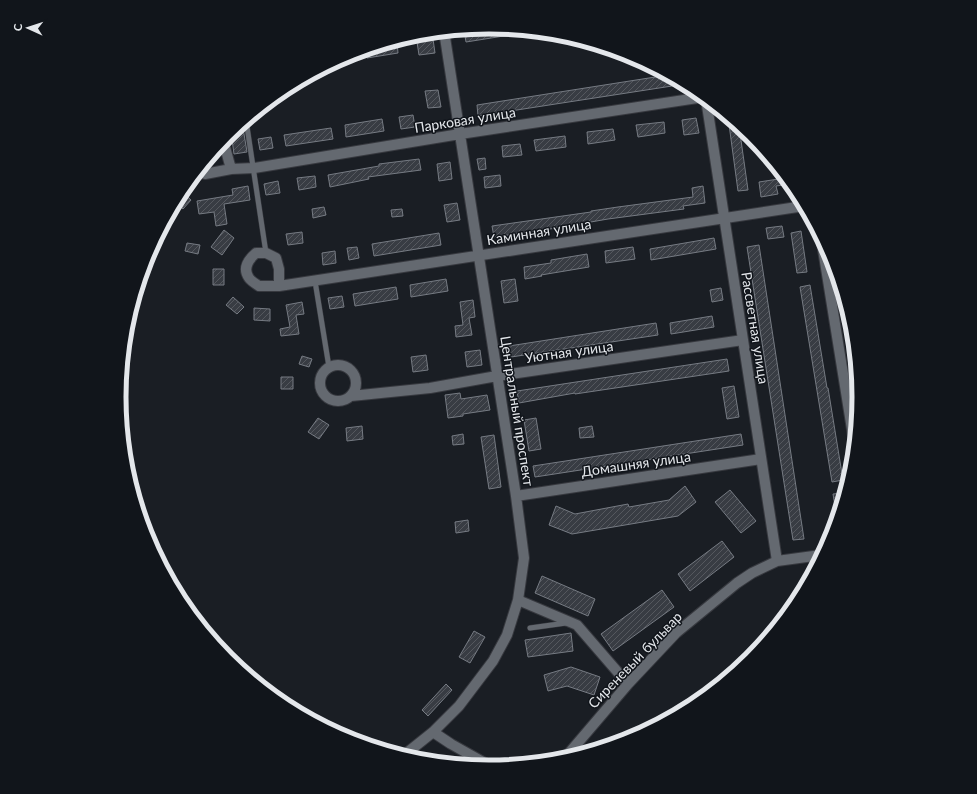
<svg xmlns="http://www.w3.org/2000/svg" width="977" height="794" viewBox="0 0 977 794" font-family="Lato,sans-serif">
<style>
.building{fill:url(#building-hatch);stroke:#767b83}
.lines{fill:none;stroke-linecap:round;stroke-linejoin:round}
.service-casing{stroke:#37393f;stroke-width:6}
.minor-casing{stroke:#37393f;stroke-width:12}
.service{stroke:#646970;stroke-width:5}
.minor{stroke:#646970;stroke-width:10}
.labels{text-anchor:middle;stroke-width:3;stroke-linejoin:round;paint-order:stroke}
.street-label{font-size:14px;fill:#e4e7eb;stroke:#11151b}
.rim{fill:none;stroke:#e4e7eb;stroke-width:5}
</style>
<defs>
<pattern id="building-hatch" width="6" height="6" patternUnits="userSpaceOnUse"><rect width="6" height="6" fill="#383c43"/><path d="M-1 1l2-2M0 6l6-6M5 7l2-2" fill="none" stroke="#55585e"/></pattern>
</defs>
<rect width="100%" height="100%" fill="#1a1e24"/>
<!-- building -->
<path class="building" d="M489 27 509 29 510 35 466 42 464 30Z
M433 39 435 53 419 55 417 42Z
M397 42 398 53 367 58 366 49Z
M668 75 685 84 478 116 477 105Z
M438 90 441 107 428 108 425 91Z
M413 115 415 127 401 129 399 117Z
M728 117 739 126 748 190 738 191Z
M696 118 699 133 684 135 682 120Z
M382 119 384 131 346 137 345 125Z
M664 122 665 133 638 137 636 125Z
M243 128 247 152 234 154 231 132 235 129Z
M331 128 333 139 286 146 284 135Z
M613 129 615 140 588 144 587 132Z
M565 136 566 147 536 151 534 140Z
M271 137 273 148 260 150 258 139Z
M520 144 522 155 503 157 502 146Z
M485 158 486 169 479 170 477 159Z
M419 159 421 170 368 177 369 179 330 187 328 175 379 166V164Z
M450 162 452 179 439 181 437 164Z
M500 175 501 186 485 188 484 177Z
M315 176 316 187 299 190 297 178Z
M785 178 790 184 776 186 778 194 761 197 759 182Z
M278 181 280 193 266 195 264 184Z
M248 186 250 200 224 204 227 224 216 226 214 212 199 214 197 201 233 195 232 189Z
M703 186 705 203 683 206 684 209 608 219 585 223V224L494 237 492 226 591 212V211L618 207 693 197 692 188Z
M181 191 191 200 183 209 175 202Z
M457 203 460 220 447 222 444 205Z
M324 207 326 215 313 218 312 209Z
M402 209 403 216 392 217 391 210Z
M782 226 784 237 768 239 766 228Z
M224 230 234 238 222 255 211 247Z
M801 231 807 272 797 273 791 233Z
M302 232 303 243 288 245 286 234Z
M439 233 441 245 374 256 372 244Z
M714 238 716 249 651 260 650 249Z
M187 243 200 245 198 254 185 251Z
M759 245 804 539 793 540 747 247Z
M357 247 359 258 349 260 347 248Z
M633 247 635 259 606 263 605 251Z
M335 251 336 263 323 265 322 253Z
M587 254 589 267 541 275 542 276 525 279 524 267 551 263V260Z
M213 269H224V285H213Z
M446 279 448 291 411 297 410 285Z
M515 279 518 301 504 303 501 281Z
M810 285 827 388H828L843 480 832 482 800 287Z
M396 287 398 299 355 306 353 294Z
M721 288 723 300 712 302 710 290Z
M342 296 344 307 330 309 328 298Z
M233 297 244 307 237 314 226 305Z
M473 300 475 317 469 318 472 335 456 337 455 326 463 325 460 302Z
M302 302 304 314 296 315 299 334 281 336 280 329 290 327 286 305Z
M254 308 270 309V321L254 320Z
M712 316 714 327 671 334 670 323Z
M656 323 658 335 511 357 509 346Z
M480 350 482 365 467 367 465 352Z
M426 355 428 370 413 372 411 357Z
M302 356 312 359 309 367 299 364Z
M727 359 729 371 575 394V393L519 403 517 391Z
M281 377H293V389H281Z
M734 386 739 417 727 419 722 388Z
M460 393 461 399 487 395 490 410 463 414V416L448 418 445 395Z
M318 418 329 425 319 439 308 432Z
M536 418 541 449 529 451 524 420Z
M362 426 363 439 347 441 346 428Z
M592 426 594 437 580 438 579 428Z
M463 434 464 444 453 445 452 436Z
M741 434 743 445 535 477 533 466Z
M494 435 501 487 489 489 481 437Z
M685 486 696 502 678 516 572 534 549 525 556 506 575 514 628 504 629 507 669 500Z
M730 490 756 521 741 533 715 502Z
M844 493 841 503 837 518 833 494Z
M468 520 469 531 456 533 455 522Z
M722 541 734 557 690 591 678 574Z
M542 576 595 599 588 616 535 593Z
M662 590 674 607 613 651 601 634Z
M474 631 485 637 470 663 459 657Z
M571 633 573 651 528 657 525 640Z
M571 667 600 677 594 695 567 686 548 691 544 675Z
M446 684 452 690 428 716 422 710Z"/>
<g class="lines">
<defs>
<path id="service" d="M246 120 266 253
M315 281 329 367
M530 628 566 623"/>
<path id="minor" d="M706 99 777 561
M221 143 225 147 231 169
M198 170 205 174 231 169 254 168 460 134 704 97
M821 237 854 442
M279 286V269L276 258 266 253H256C249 259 242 268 249 278 251 281 256 284 259 286H279L804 206
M320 383a18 18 0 1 1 36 0a18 18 0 1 1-36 0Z
M351 396 430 388 497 376 743 340
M516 496 761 459
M518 600 577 625 628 684
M433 732 451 744 492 767
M403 756 433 732 459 706 493 661 507 635 518 600 524 558 516 496 444 31
M564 759 628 684 676 633 737 583 752 573 777 561 821 555"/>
</defs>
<!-- service casing -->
<use href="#service" class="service-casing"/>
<!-- minor casing -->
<use href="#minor" class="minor-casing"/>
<!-- service -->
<use href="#service" class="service"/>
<!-- minor -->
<use href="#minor" class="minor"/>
</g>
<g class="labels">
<!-- street labels -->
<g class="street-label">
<text transform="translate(465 120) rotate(-9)" y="5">Парковая улица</text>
<text transform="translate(539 232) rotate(-9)" y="5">Каминная улица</text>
<text transform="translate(755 328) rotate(81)" y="5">Рассветная улица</text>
<text transform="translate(569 352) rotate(-8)" y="5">Уютная улица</text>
<text transform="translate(517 411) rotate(81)" y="5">Центральный проспект</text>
<text transform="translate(636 464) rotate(-8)" y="5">Домашняя улица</text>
<text transform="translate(635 660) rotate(-46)" y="5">Сиреневый бульвар</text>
</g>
</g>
<!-- crop -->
<path d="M0 0H977V794H0ZM126 397a363 363 0 1 1 726 0a363 363 0 1 1-726 0Z" fill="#11151b" fill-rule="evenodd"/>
<path class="rim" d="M126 397a363 363 0 1 1 726 0a363 363 0 1 1-726 0Z"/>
<!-- north arrow -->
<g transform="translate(28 28) rotate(273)" stroke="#11151b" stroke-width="3" paint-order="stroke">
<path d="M0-3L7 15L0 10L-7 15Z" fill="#e4e7eb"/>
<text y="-6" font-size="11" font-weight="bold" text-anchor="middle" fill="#e4e7eb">С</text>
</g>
</svg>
